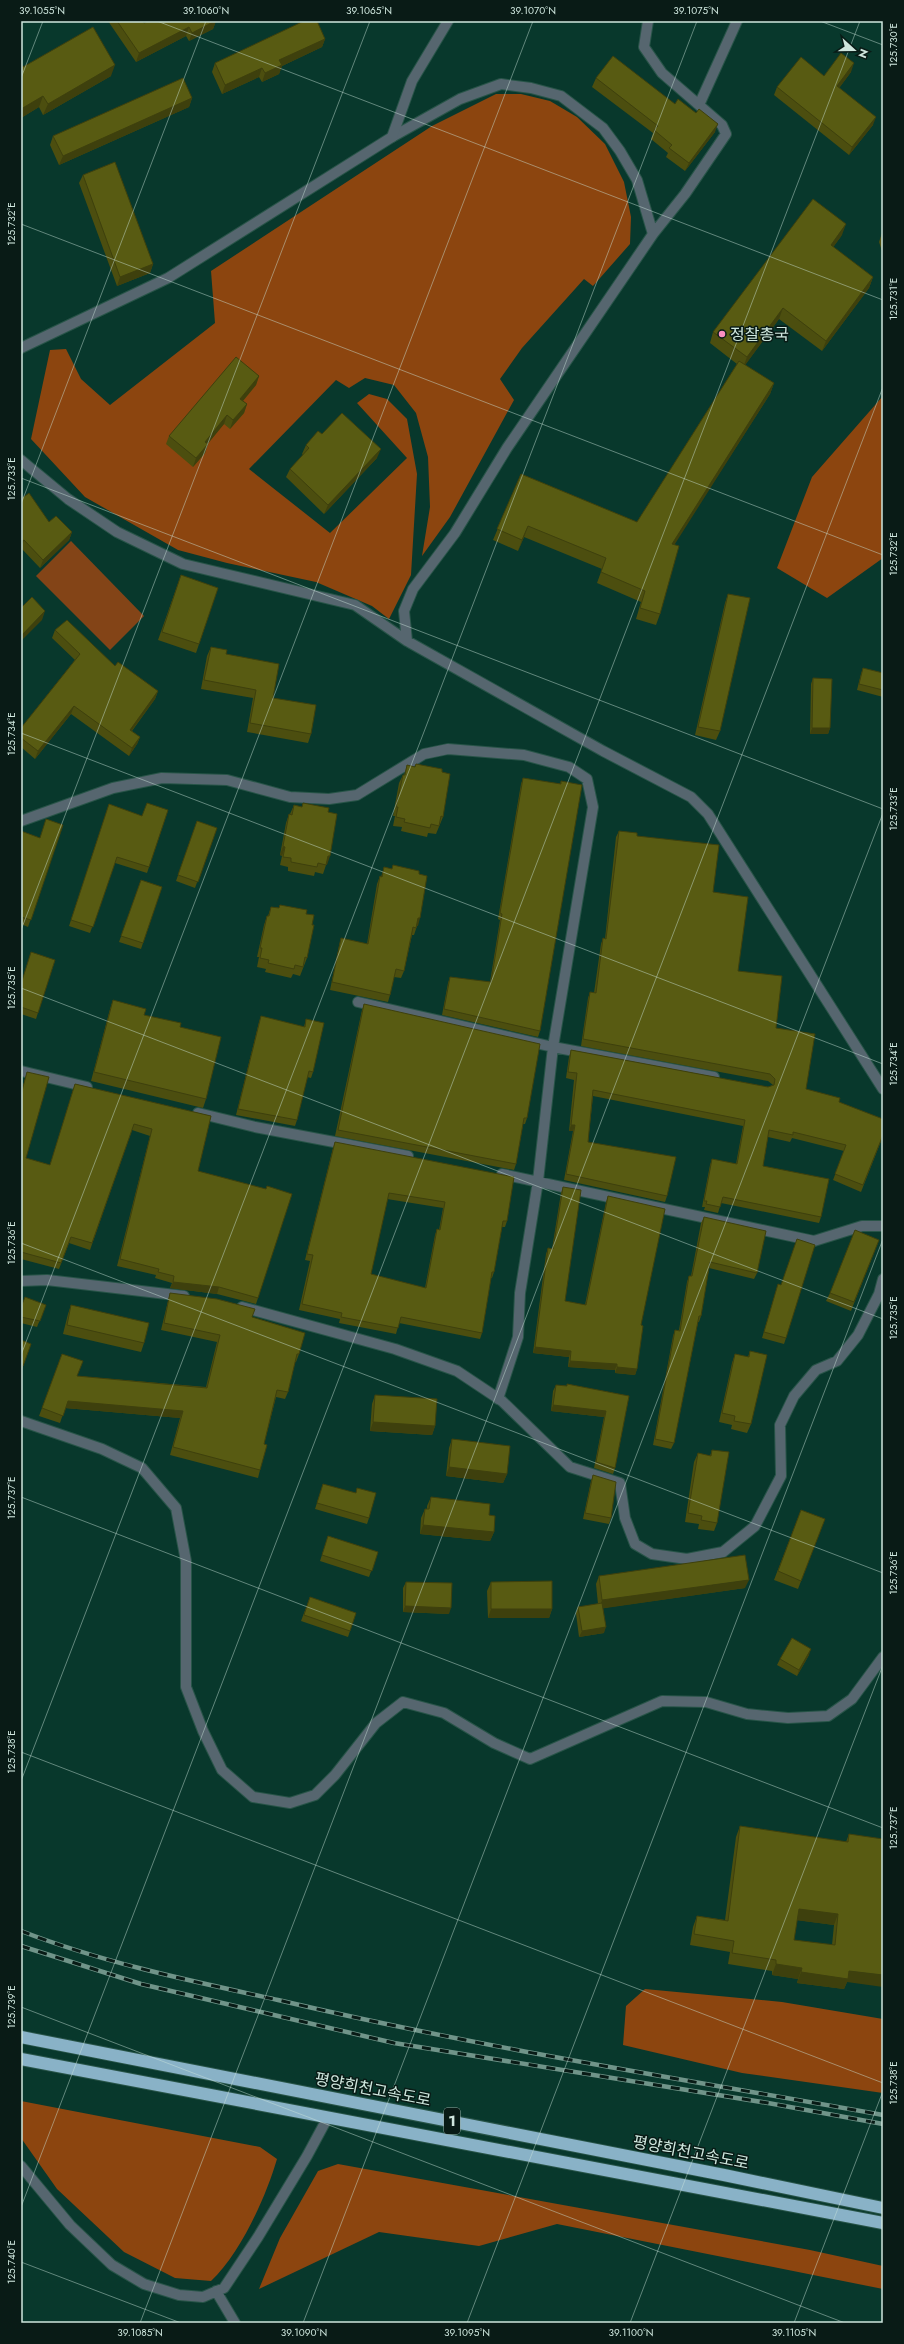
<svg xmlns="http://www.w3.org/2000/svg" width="904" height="2344" viewBox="0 0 904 2344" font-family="Jost,'Noto Sans KR',sans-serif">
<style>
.green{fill:#834417}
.forest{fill:#8c450f}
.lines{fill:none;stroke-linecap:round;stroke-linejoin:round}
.minor-casing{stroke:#285448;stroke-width:12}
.tertiary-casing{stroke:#285448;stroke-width:12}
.motorway-casing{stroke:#285448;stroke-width:14}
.minor{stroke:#56666f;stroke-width:10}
.tertiary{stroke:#56666f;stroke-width:10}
.motorway{stroke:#89b2c7;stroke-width:12}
.rail-casing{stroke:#709489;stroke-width:4.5}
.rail{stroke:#091b16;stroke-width:3;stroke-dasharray:9;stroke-linecap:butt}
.wall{fill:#4c4e0f;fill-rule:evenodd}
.shaded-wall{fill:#3e400d}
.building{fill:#585b12;stroke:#3e400d;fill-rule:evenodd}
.ticks{fill:none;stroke:#cfe7de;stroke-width:1;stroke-opacity:0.45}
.poi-dot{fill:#fc8fc1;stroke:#091b16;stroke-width:1.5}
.labels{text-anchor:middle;stroke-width:3;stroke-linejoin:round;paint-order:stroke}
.shield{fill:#091b16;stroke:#94aaa2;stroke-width:1}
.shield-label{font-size:15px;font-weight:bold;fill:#cfe7de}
.poi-label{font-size:16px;fill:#cfe7de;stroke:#091b16;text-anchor:start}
.street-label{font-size:16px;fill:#cfe7de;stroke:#091b16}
.neatline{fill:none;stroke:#cfe7de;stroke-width:1.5}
.ticks-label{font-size:10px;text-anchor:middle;fill:#cfe7de}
</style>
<rect width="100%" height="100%" fill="#08382c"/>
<!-- green -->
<path class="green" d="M71 541 144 616 110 650 36 576Z"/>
<!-- forest -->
<path class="forest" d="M496 94H521L550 101 577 117 605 144 624 182 631 217 630 244 593 286 584 279 522 348 500 379 514 400 450 517 422 556 430 507 428 457 416 413 394 385 365 378 349 388 336 380 249 469 330 533 407 458 357 403 369 394 387 399 407 419 417 474 411 575 389 619 372 606 316 582 227 563 178 550 85 497 31 439 50 350 66 349 81 379 110 405 215 323 211 271 432 126Z
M883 396V558L827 598 777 568 812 477Z
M645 1989 782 2002 883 2019V2093L742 2073 623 2045 626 2006Z
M21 2101 260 2147 277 2159C266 2197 240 2254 211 2281L175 2278 124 2252 57 2189 21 2138Z
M338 2164 810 2250 883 2266V2289L557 2224 479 2246 379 2232 259 2289 280 2238 318 2171Z"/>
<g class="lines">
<defs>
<path id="minor" d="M699 105 737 21
M392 137 460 99 501 84 531 88 561 96 603 128 620 151 637 180 653 234
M21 460 68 499 117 532 183 564 355 605 407 641 603 751 691 797 708 814 883 1089
M407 641 404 611 413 589 455 533 507 448 653 234 685 194 726 134 722 125 662 73 644 47 648 21
M21 821 113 788 162 778 227 780 290 797 329 799 357 795 424 754 448 749 524 755 569 767 587 779 593 807 553 1047 538 1181 520 1293 518 1337 498 1399
M358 1002 553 1047 714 1077
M21 1071 87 1087
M198 1113 255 1127 408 1156
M502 1174 814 1241 862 1226H883
M21 1281 47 1280 184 1296
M242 1307 395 1349 457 1371 502 1401 570 1467 620 1483 625 1518 635 1544 652 1554 687 1559 723 1552 755 1526 781 1476 780 1425 794 1396 816 1370 837 1361 858 1335 879 1294 883 1279
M21 1421 102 1449 142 1468 176 1508 186 1561V1687L203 1731 222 1770 253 1797 290 1803 315 1795 335 1775 376 1723 403 1702 444 1713 494 1743 530 1759 662 1701 706 1702 747 1714 788 1718 828 1716 852 1699 883 1657
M21 2166 70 2225 112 2265 144 2284 179 2295 203 2297 224 2288 258 2237 307 2156 328 2117
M216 2291 235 2323"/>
<path id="tertiary" d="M21 348 168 278 392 137 412 81 448 21"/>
<path id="motorway" d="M21 2037 724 2175 883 2208
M21 2059 883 2223"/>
</defs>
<!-- minor casing -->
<use href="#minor" class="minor-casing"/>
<!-- tertiary casing -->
<use href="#tertiary" class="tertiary-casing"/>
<!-- motorway casing -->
<use href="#motorway" class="motorway-casing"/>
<!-- minor -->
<use href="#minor" class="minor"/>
<!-- tertiary -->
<use href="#tertiary" class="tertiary"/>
<!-- motorway -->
<use href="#motorway" class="motorway"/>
<defs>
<path id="rail" d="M21 1931C104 1963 191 1981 278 2000 478 2047 681 2079 883 2115
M21 1946 141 1984 394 2043 768 2103 883 2124"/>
</defs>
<!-- rail casing -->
<use href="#rail" class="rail-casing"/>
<!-- rail -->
<use href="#rail" class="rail"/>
</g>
<!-- wall -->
<path class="wall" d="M108 21H142L144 23 148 21H216L213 29 189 41 186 36 136 62Z
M325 39 322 47 282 66 279 74 262 82 259 77 222 94 212 72 215 63Z
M21 64 23 67 111 76 43 115 39 107 21 118Z
M851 72 839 88 873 125 849 155 774 95 777 87 824 76Z
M596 78 675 104 696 113 715 132 685 171 666 157 668 153 651 139 653 133 592 87Z
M192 98 189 107 59 165 50 145 53 136Z
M83 175 153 264 150 273 117 286 79 183Z
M882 233H883V254L879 242Z
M842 235 833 247 873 277 869 288 822 351 779 319 745 365 774 383 770 394 674 544 660 614 656 625 636 619 641 602 597 583 602 569 524 537 518 551 493 540 521 474 637 522 737 364 710 343 713 332Z
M259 376 256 385 243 401 247 404 244 413 230 429 224 424 207 444 205 453 193 467 166 444 169 436Z
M322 434 377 458 324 514 286 477 290 469 303 455 302 454 306 445Z
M21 499 49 522 72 532 69 540 40 568 21 548Z
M181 575 218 588 196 653 158 640Z
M728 594 720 731 716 740 695 735 725 603Z
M55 630 158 691 155 699 132 731 140 737 137 744 129 756 71 714 35 759 21 747V728L75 660 52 638Z
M211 647 226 654 273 698 311 734 308 743 247 732 253 698 201 689 207 656Z
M863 668 883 673V697L857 690 861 674Z
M813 678 830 728 828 734H810L811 684Z
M416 764 442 772 443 817 436 834 428 833 427 837 401 831 402 827 393 826 395 816H393L399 783 403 775H404L407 765 415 767Z
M523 778 560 784 561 781 540 1031 538 1037 442 1015 448 983 450 977 490 982 500 920 498 919 521 784Z
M303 803 328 812 327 865H326L323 874 315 872 314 876 288 871V867L280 865 282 856 280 855 286 823 289 814H290L294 805 302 807Z
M109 804 142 816 168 810 147 873 115 863 90 933 69 926Z
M197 821 217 828 195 888 176 881Z
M63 825 28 927 21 924V831L40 838Z
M619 831 637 836 713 892 738 971 776 1028 806 1089 839 1102 883 1136 861 1192 833 1180 844 1151 792 1138 790 1142 768 1137 763 1166 821 1217 819 1223 721 1203 718 1213 704 1210 705 1207H702L710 1165 712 1159 736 1164 743 1126 593 1096 588 1142 667 1196 665 1202 564 1180 573 1131H569L574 1080 566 1078 569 1057 571 1050 768 1087 773 1085 768 1081 581 1046 588 998 590 992 594 993 601 944 603 938 605 939 616 837Z
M393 865 419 874 418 926H417L414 935H412L404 971 401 978 394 977 390 995 388 1002 330 990 339 946 341 938 367 944 377 884 380 876 381 877 384 867 392 869Z
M141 880 162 887 141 949 119 942Z
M280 905 306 914 312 925 307 958 300 976 293 974 291 978 265 972 266 969 257 967 259 957H257L264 925 267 916H268L271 907 279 908Z
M55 960 36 1019 21 1014V983Z
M113 1000 144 1015 180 1027 206 1099 203 1108 91 1081 110 1009Z
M364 1004 527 1118 525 1124H523L516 1164 514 1170 335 1136 362 1010Z
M261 1016 304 1027 306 1019 313 1072 311 1078 307 1077 297 1120 295 1126 236 1115 259 1022Z
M27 1072 26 1158 50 1165 75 1084 211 1116 198 1171 258 1298 256 1304 217 1294 170 1288 172 1283 155 1278 156 1275 117 1266 150 1136 132 1130 90 1250 69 1243 59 1269 21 1259V1093Z
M335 1142 507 1221 505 1227H502L494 1272 492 1278H491L482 1333 480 1339 399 1323 396 1334 339 1323 340 1319 299 1310 310 1261 305 1260 333 1148ZM387 1199 443 1208 439 1230 437 1229 435 1235 425 1288 371 1274Z
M563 1187 565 1301 585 1305 606 1202 608 1196 641 1325 637 1369 635 1375 615 1373V1370L568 1367 569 1357 533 1353 546 1254 548 1248 552 1249 561 1193Z
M704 1217 757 1273 754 1279 709 1268 701 1316 699 1322H698L674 1443 671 1449 653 1445 673 1336 675 1330H679L687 1282 689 1276H691L701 1223Z
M879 1240 851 1311 826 1301 830 1293Z
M778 1284 786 1338 784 1344 762 1338Z
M170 1293 252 1317 299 1354 296 1362H295L288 1392 285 1399 276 1397 264 1444 260 1470 258 1478 170 1455 180 1418 65 1408 60 1423 39 1416 62 1354 77 1376 206 1387 217 1342 161 1330 168 1301Z
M46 1305 37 1327 21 1323V1307Z
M71 1305 144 1343 141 1352 63 1334 68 1314Z
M21 1340 31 1344 21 1372Z
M750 1351 751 1424 747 1433 731 1429 732 1425 719 1422 732 1363 735 1354 748 1357Z
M567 1384 629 1396 615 1468 613 1474 594 1468 604 1417 551 1411 553 1391 556 1385 567 1386Z
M375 1395 435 1426 432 1435 370 1431 372 1404Z
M452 1439 507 1474 503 1483 446 1476 449 1448Z
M712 1450 717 1523 714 1531 698 1529 699 1524 685 1522 694 1462 698 1453 710 1456Z
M593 1475 611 1518 609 1524 583 1519 591 1481Z
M323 1484 355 1493 369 1518 367 1524 315 1509Z
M431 1497 494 1532 490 1541 420 1534 421 1518 425 1509H427V1506Z
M801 1510 825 1519 798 1589 774 1580Z
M328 1536 378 1552 369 1577 320 1561Z
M599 1576 745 1588 603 1608 604 1633 579 1637 576 1613 578 1607 598 1604 596 1584Z
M406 1582 449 1614 403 1612V1588Z
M491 1582 552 1609 549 1618H488L487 1591Z
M310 1597 356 1613 348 1637 301 1621Z
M809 1655 797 1676 777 1665 780 1659Z
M740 1826 846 1842 849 1834 847 1982 844 1989 797 1983 798 1979 772 1975V1971L728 1964 730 1952 690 1945 693 1927 697 1916 725 1920 736 1837ZM797 1920 834 1925 832 1945 794 1940Z"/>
<!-- shaded-wall -->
<path class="shaded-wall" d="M211 21H216L213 29 189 41 192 33Z
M189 27 186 36 136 62 139 53Z
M325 39 322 47 282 66 279 74 262 82 265 73 279 60Z
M854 63 851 72 834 95 837 86Z
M115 65 111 76 43 115 48 104Z
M262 68 259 77 222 94 225 85Z
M43 96 39 107 21 118V109Z
M192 98 189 107 59 165 63 156Z
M876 117 873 125 849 155 852 147Z
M718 124 715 132 685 171 689 163Z
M846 224 842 235 827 256 831 245Z
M153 264 150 273 117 286 120 277Z
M873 277 869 288 822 351 826 341Z
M783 308 779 319 743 368 747 357Z
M259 376 256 385 237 408 240 399Z
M774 383 770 394 668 555 672 544Z
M247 404 244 413 230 429 233 420Z
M227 415 224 424 202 451 205 442Z
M208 444 205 453 193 467 196 458Z
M381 449 377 458 324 514 328 505Z
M528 526 524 537 518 551 522 540Z
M72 532 69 540 40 568 43 560Z
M24 540 21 548V542Z
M45 611 42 620 21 641V636Z
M158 691 155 699 127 737 130 730Z
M74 706 71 714 35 759 38 751Z
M812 728H830L828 734H810Z
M140 737 137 744 129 756 132 748Z
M283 846 285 847 282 856 280 855Z
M328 856H330L327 865H325Z
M418 918H420L418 926H416Z
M571 1125H575L573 1131H569Z
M173 1282 219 1287 217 1294 170 1288Z
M535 1347 571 1351 569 1357 533 1353Z
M570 1361 617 1364 615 1370 568 1367Z
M617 1367 637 1369 635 1375 615 1373Z
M68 1401 183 1411 180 1418 65 1408Z
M553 1405 606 1411 604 1417 551 1411Z
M373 1422 435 1426 432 1435 370 1431Z
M449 1467 507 1474 503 1483 446 1476Z
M423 1525 494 1532 490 1541 420 1534Z
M749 1580 745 1588 599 1609 602 1600Z
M405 1606 451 1608 449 1614 403 1612Z
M491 1609H552L549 1618H488Z
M606 1627 604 1633 579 1637 582 1631Z
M811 1649 809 1655 797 1676 799 1670Z
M799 1909 838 1914 834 1925 795 1920Z
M776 1964 802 1968 798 1979 772 1975Z
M849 1971 883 1975V1987L847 1982 844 1989 797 1983 801 1972Z"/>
<!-- building -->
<path class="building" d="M117 21H142L144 23 148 21H215L192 33 189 27 139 53Z
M304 21H317L325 39 279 60 282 65 265 73 262 68 225 85 215 63Z
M93 27 115 65 48 104 43 96 21 109V64L23 67Z
M841 53 854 63 837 86 876 117 852 147 777 87 801 57 824 76Z
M613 56 675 104 678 99 696 113 699 109 718 124 689 163 669 148 672 145 654 130 658 126 596 78Z
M183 78 192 98 63 156 53 136Z
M115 162 153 264 120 277 83 175Z
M813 199 846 224 831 245 873 277 826 341 783 308 747 357 713 332Z
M236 357 259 376 240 399 247 404 233 420 227 415 205 442 208 444 196 458 169 436Z
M739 361 774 383 672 544 679 546 660 614 640 608 645 591 601 572 606 558 528 526 522 540 497 529 521 474 637 522Z
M342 413 381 449 328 505 290 469 309 448 306 445 318 431 322 434Z
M29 493 49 522 56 516 72 532 43 560 24 540 21 542V499Z
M181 575 218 588 199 644 162 632Z
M728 594 750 598 720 731 698 727Z
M32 597 45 611 21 636V608Z
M67 620 115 666 118 662 158 691 130 730 140 737 132 748 74 706 38 751 21 738V728L80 654 55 630Z
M211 647 227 650 226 654 279 664 273 698 316 705 311 734 250 723 256 690 204 680Z
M863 668 883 673V690L859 684Z
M813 678 832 679 830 728H812Z
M416 764 442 769V772L450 774 443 817 441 816 439 826 431 824 430 828 404 822 405 819 396 817 398 807H396L403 775H405L407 765 415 767Z
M523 778 561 784V781L582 785 540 1031 444 1009 450 977 491 982 502 914 500 913Z
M147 803 168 810 149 867 117 857 93 927 71 920 109 804 142 816Z
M303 803 329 808 328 812 337 814 330 856H328L326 865 318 863 317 867 291 862V858L283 857 285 847 283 846 289 814 292 815 294 805 302 807Z
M46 819 63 825 31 920 21 917V831L40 838Z
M197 821 217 828 198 882 178 875Z
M619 831 637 833V836L719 845 713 892 748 897 738 971 782 976 776 1028 815 1034 806 1089 840 1098 839 1102 883 1119V1135L863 1185 835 1174 846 1145 793 1132V1135L769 1130 763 1166 829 1179 821 1217 723 1197 720 1207 706 1204 707 1201H704L712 1159 737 1164 745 1120 593 1090 588 1142 676 1157 667 1196 566 1174 575 1125H571L577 1073 568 1072 571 1050 768 1087 774 1085 775 1079 770 1074 583 1039 590 992 596 993 603 938 606 939Z
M393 865 419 871V874L427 876 420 918H418L416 928 413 927 404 971 396 969 390 995 332 982 341 938 368 944 380 876 382 877 384 867 392 869Z
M141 880 162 887 143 943 121 936Z
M280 905 307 910 306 914 314 915 312 925H314L307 958 305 957 303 967 295 965 294 969 268 963 269 960 260 958 262 948H260L267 916H269L271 907 279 908Z
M31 952 55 960 38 1013 21 1007V984Z
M113 1000 146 1009 144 1015 181 1023 180 1027 221 1037 206 1099 94 1072Z
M364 1004 540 1044 527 1118H524L516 1164 338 1130Z
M261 1016 305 1027 306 1019 324 1023 313 1072 309 1071 297 1120 238 1109Z
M27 1072 49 1077 26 1158 50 1165 75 1084 211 1116 198 1171 266 1189 267 1186 292 1194 258 1298 219 1287 173 1282 174 1276 158 1272 159 1269 120 1259 152 1129 134 1124 92 1243 71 1237 61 1263 21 1252V1095Z
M335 1142 514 1177 507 1221H503L494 1272H492L482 1333 401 1317 398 1328 341 1317 342 1313 302 1304 313 1255 307 1254ZM389 1193 445 1202 440 1230 437 1229 426 1288 371 1274Z
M563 1187 581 1190 565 1301 586 1305 608 1196 665 1209 641 1325 643 1326 637 1369 617 1367V1364L570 1361 571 1351 535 1347 548 1248 553 1249Z
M704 1217 766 1231 757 1273 710 1262 701 1316H699L674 1443 655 1439 675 1330 680 1331 689 1276H692Z
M855 1230 879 1240 854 1302 830 1293Z
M797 1239 815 1245 786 1338 764 1332 778 1284 781 1285Z
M170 1293 217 1299 255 1309 252 1317 305 1333 299 1354H297L288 1392 277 1390 264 1444 267 1445 260 1470 173 1447 183 1411 68 1401 63 1416 42 1408 62 1354 83 1361 77 1376 207 1388 220 1335 164 1323Z
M25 1297 46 1305 40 1321 21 1317V1307Z
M71 1305 149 1323 144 1343 67 1325Z
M21 1340 31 1344 23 1366 21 1365Z
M750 1351 767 1355 751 1424 734 1421 735 1416 722 1413 735 1354 749 1357Z
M567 1384 629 1396 615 1468 596 1462 606 1411 553 1405 556 1385 567 1386Z
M375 1395 437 1399 435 1426 373 1422Z
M452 1439 510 1446 507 1474 449 1467Z
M712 1450 729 1452 717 1523 701 1520 702 1516 688 1513 698 1453 711 1456Z
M593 1475 616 1482 611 1518 585 1513Z
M323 1484 356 1493 357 1488 376 1493 369 1518 317 1503Z
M431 1497 490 1504 489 1515 495 1516 494 1532 423 1525 425 1509H429Z
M801 1510 825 1519 801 1581 778 1571Z
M328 1536 378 1552 372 1571 322 1555Z
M745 1555 749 1580 602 1600 599 1576Z
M552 1581V1609H491V1582Z
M406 1582 452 1583 451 1608 405 1606Z
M310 1597 356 1613 350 1631 304 1615Z
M602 1603 606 1627 582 1631 578 1607Z
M792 1638 811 1649 799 1670 780 1659Z
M740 1826 848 1842 849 1834 883 1839V1975L849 1971 848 1979 801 1972 802 1968 776 1964V1960L732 1953 734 1941 694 1934 697 1916 728 1921ZM799 1909 838 1914 835 1945 794 1940Z"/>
<!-- ticks -->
<path class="ticks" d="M157 21 883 300M820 21 883 45M21 78 43 21M21 224 883 555M21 478 883 809M21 504 206 21M21 733 883 1064M21 930 370 21M21 988 883 1319M21 1243 883 1573M21 1355 533 21M21 1497 883 1828M21 1752 883 2083M21 1781 697 21M21 2007 845 2323M21 2207 860 21M21 2262 181 2323M140 2323 883 387M303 2323 883 813M467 2323 883 1239M630 2323 883 1665M794 2323 883 2091"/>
<!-- markers -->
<circle class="poi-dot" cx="722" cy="334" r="4"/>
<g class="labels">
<!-- shield labels -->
<rect class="shield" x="444" y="2108" width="16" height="26" rx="3"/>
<g class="shield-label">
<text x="452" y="2126">1</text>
</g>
<!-- poi labels -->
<g class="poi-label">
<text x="730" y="340">정찰총국</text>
</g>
<!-- street labels -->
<g class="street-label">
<text transform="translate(373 2089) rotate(11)" y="6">평양희천고속도로</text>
<text transform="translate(691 2152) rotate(11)" y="6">평양희천고속도로</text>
</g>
</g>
<!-- border -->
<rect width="904" height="2344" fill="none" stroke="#091b16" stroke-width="44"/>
<!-- north arrow -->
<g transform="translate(854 50) rotate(111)" stroke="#091b16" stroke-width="3" paint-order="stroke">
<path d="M0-3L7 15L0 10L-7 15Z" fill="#cfe7de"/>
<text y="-6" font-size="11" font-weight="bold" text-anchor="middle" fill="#cfe7de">N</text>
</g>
<rect x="22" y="22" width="860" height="2300" class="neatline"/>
<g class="ticks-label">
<text x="42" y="14">39.1055°N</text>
<text x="206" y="14">39.1060°N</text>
<text x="369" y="14">39.1065°N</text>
<text x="533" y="14">39.1070°N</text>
<text x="696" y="14">39.1075°N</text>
<text transform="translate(893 45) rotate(-90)" y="4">125.730°E</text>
<text transform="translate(11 224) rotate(-90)" y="4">125.732°E</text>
<text transform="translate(893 299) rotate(-90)" y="4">125.731°E</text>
<text transform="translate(11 479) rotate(-90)" y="4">125.733°E</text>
<text transform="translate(893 554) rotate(-90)" y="4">125.732°E</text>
<text transform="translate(11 734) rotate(-90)" y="4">125.734°E</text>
<text transform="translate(893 809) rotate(-90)" y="4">125.733°E</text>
<text transform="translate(11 988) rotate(-90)" y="4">125.735°E</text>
<text transform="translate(893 1064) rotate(-90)" y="4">125.734°E</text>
<text transform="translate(11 1243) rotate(-90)" y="4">125.736°E</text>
<text transform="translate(893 1318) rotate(-90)" y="4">125.735°E</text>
<text transform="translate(11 1498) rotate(-90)" y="4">125.737°E</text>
<text transform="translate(893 1573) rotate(-90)" y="4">125.736°E</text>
<text transform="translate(11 1752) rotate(-90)" y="4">125.738°E</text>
<text transform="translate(893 1828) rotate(-90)" y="4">125.737°E</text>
<text transform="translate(11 2007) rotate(-90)" y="4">125.739°E</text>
<text transform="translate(893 2083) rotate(-90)" y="4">125.738°E</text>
<text transform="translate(11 2262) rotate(-90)" y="4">125.740°E</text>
<text x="140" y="2336">39.1085°N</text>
<text x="304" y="2336">39.1090°N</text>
<text x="467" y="2336">39.1095°N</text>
<text x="631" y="2336">39.1100°N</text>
<text x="794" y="2336">39.1105°N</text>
</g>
</svg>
